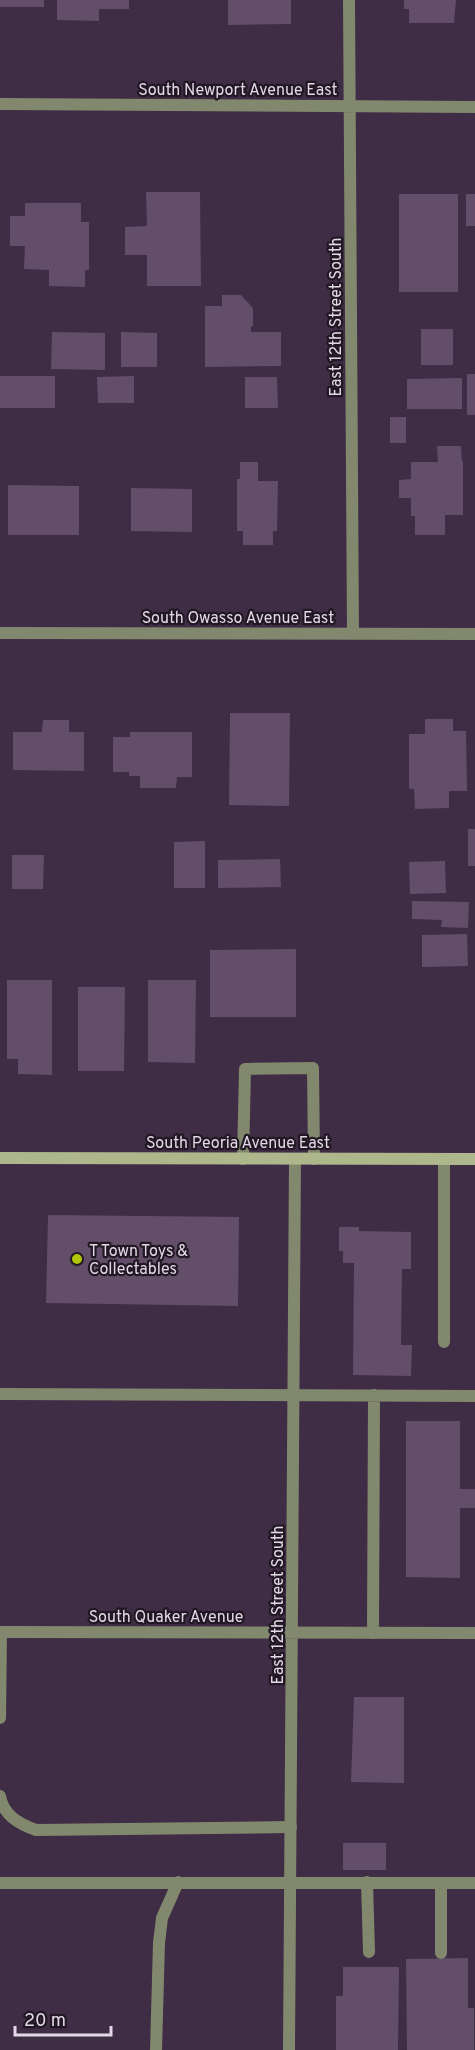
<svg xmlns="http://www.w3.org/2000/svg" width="475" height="2050" viewBox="0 0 475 2050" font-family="Overpass,sans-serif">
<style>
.building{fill:#624e68}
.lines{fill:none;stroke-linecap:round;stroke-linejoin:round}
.service{stroke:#82886d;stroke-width:12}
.minor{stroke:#82886d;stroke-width:12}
.secondary{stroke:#aeb78c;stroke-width:12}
.poi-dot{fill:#b0c503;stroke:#211824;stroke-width:2}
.labels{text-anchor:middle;stroke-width:4.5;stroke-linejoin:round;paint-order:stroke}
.street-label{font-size:16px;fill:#e3d8e7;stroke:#211824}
.poi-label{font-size:16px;fill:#e3d8e7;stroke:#211824;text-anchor:start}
</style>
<rect width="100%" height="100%" fill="#3f2c45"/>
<!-- building -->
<path class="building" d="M0 0H44V7H0Z
M57 0H129V9H99V21L57 20Z
M228 0H291V24L228 25Z
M404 0H456L454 23H409V9H404Z
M146 192H200L201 286H147V255H125V227L147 226Z
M399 194H458V292H399Z
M466 194H475V226H466Z
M25 203H81V222H89V270H85V287L49 286V270L24 269 25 246H10V216H25Z
M222 295H241L253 308V326H251V332H281V366L205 367V306H222Z
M421 329H453V365H421Z
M52 332 105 333V370L51 369Z
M121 332 157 333V367H121Z
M467 374H475V415H467Z
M0 376H55V408H0Z
M134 376V403H98L97 377Z
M245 377H277L278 408H245Z
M462 378V409H407V379Z
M390 417H406V443H390Z
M437 446H461L462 461H463V515H445V535H415V516H411V498H399V480L411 479V462H438Z
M240 462H258V481H278L277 531H273V545H243V531H237V479H240Z
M8 485 79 486V535H8Z
M131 488 192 489V532L131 531Z
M230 713H290L289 806 229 805Z
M425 719H453V731H466L467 791H449V808L415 809 414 789H409V734H425Z
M43 720H69V732H84V771L13 770V732H42Z
M130 732H192V777H177L176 788H140V776H129V772H113V737H130Z
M468 829H475V866H468Z
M205 841V888H174V842Z
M12 855H44L43 889H12Z
M280 859 281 887 218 888V860Z
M445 861 446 893 410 894 409 862Z
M412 901 469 902 468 928 441 927 442 920 412 919Z
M467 934 468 966 422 967V935Z
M296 949V1017H210V950Z
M7 980H52V1075L18 1074V1059H7Z
M148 980H196L195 1063 148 1062Z
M78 987H125L124 1071H78Z
M48 1215 239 1217 238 1306 46 1303Z
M339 1227H359V1231L411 1232V1269H402L401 1345H412L411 1376 353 1375 354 1263H343V1251H339Z
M406 1421H460V1489H475V1508H460V1578L406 1577Z
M354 1697H404V1783L351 1782Z
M343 1843H386V1870H343Z
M468 1958V2008H474V2050H407L406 1959Z
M343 1967H399L398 2050H336V1996H343Z"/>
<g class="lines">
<!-- service -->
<path class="service" d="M243 1159 245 1069 313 1068 314 1159
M444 1159V1342
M0 1394 475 1396
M373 1633 374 1395
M0 1718 1 1632
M0 1796C3 1815 19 1824 36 1830L291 1827
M367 1882 369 1952
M0 1883H475
M441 1953V1883
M156 2050 159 1943 162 1918 178 1882"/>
<!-- minor -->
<path class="minor" d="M349 0 353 634
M0 104 475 107
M0 633 475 634
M0 1632 475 1633
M289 2050 295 1159"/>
<!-- secondary -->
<path class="secondary" d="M0 1158 475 1159"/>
</g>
<!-- markers -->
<circle class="poi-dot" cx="77" cy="1259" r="6"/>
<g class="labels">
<!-- street labels -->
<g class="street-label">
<text x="238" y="95">South Newport Avenue East</text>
<text transform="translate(335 317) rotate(-90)" y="6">East 12th Street South</text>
<text x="238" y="623">South Owasso Avenue East</text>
<text x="238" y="1148">South Peoria Avenue East</text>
<text transform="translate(277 1605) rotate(-90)" y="6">East 12th Street South</text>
<text x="166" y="1622">South Quaker Avenue</text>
</g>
<!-- poi labels -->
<g class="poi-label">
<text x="89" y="1256">T Town Toys &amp;<tspan x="89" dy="18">Collectables</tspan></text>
</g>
</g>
<!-- scale -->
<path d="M15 2026v9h96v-9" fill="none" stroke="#e3d8e7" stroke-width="3"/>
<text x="24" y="2026" font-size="18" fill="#e3d8e7" stroke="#211824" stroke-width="4.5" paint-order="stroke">20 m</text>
</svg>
